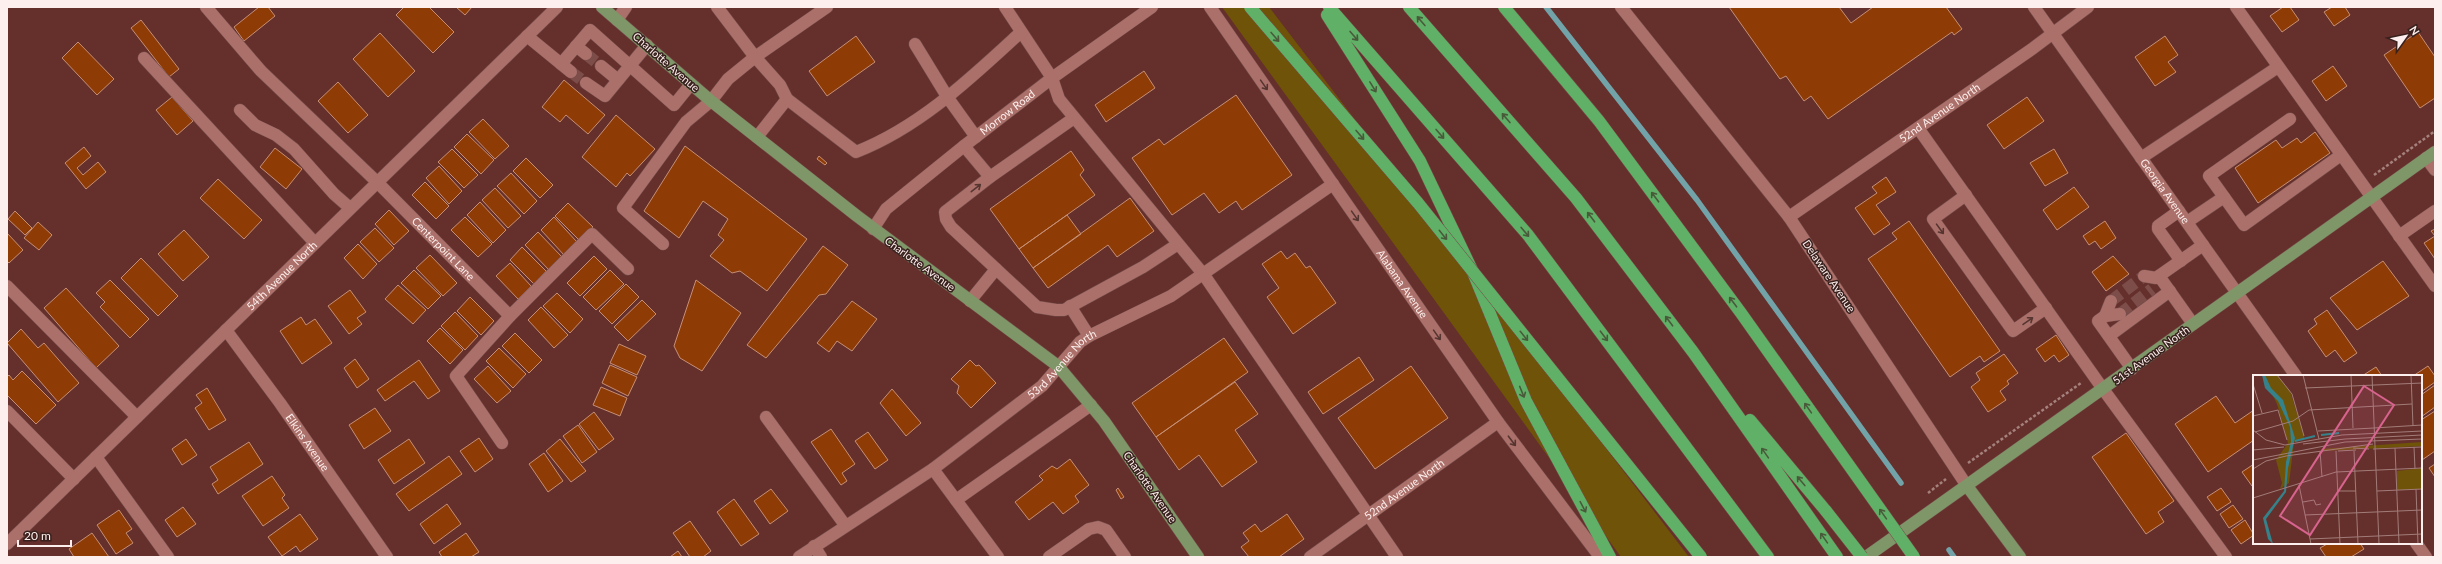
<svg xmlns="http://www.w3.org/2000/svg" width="2442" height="564" viewBox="0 0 2442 564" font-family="Lato,sans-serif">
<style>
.green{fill:#6f5308}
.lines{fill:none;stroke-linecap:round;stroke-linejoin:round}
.stream{stroke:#71a3a8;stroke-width:5.5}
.building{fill:#8e3b06;stroke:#c68f75}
.minor-tunnel{stroke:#7c4d49;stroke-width:12;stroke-dasharray:12 6;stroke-linecap:butt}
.minor-casing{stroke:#764e4c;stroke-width:13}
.major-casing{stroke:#764e4c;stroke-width:13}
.highway-casing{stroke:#764e4c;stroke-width:13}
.path{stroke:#a5817d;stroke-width:2.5;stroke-dasharray:3 2;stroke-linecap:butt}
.minor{stroke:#ac706a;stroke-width:12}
.major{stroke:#7f9668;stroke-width:12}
.highway{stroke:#61b067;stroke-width:12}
.highway-bridge-casing{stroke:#764e4c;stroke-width:13;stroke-linecap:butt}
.highway-bridge{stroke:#61b067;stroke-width:12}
.oneway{stroke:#495a3b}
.oneway2{stroke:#563531}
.labels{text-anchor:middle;stroke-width:3;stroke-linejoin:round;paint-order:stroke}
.street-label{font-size:11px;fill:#fdefed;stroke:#39211e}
.inset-river{fill:none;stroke:#35828b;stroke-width:2}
.inset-road{fill:none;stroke:#a27c79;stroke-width:1}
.view{fill:#d7638e;fill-opacity:0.15;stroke:#d7638e;stroke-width:2}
.inset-edge{fill:none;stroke:#fdefed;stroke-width:2}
</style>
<rect width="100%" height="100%" fill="#65302c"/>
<!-- green -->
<path class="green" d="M1222 7H1269L1689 557H1621Z"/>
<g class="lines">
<!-- stream -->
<path class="stream" d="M1546 7 1697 200 1901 483
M1949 550 1954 557"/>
</g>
<!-- building -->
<path class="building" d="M259 7H268L275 16 244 41 234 27Z
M404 7H429L454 32 433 53 396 15Z
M456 7H472L465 15Z
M1729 7H1839L1851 23 1873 7H1946L1962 29 1954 35 1952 32 1828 119 1811 96 1804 101 1786 76 1780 79Z
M2283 7H2290L2299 20 2282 32 2270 16Z
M2332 7H2345L2350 15 2334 26 2324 12Z
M141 20 179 69 169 77 131 28Z
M2418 32 2435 57V98L2420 108 2384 55Z
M380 33 415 71 388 97 353 59Z
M856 36 875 62 827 96 809 71Z
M2165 36 2178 55 2168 62 2176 72 2155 86 2135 57Z
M78 42 114 79 97 95 62 58Z
M2333 66 2347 86 2326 101 2312 81Z
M1144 71 1155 88 1106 122 1095 105Z
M564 80 605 115 588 134 566 115 560 122 542 107Z
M338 82 368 115 348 133 318 101Z
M1236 95 1292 175 1242 210 1236 201 1219 213 1204 193 1172 215 1132 158 1159 139 1164 145Z
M172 97 193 121 177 135 156 110Z
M2027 97 2044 121 2004 149 1987 125Z
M616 115 655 149 630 176 627 173 616 187 582 157Z
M483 119 509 146 495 159 469 132Z
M2315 132 2330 153 2258 203 2235 168 2276 140 2282 148 2297 138 2301 143Z
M467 134 494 160 481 174 454 147Z
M685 146 807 239 767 291 740 271 732 273 710 256 724 240 718 235 728 219 703 201 679 238 644 211Z
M84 147 91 156 77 168 83 175 98 162 106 172 86 189 65 163Z
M275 148 302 169 286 189 260 167Z
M452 149 478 175 464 188 438 162Z
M2054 149 2068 173 2045 186 2030 163Z
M1071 151 1084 170 1080 175 1095 195 1019 249 990 209Z
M819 156 827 163 825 165 817 159Z
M526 158 553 185 540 198 513 171Z
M439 166 462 191 449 204 426 178Z
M511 173 537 201 524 214 497 186Z
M1886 177 1896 192 1876 205 1890 224 1874 235 1855 208 1877 193 1872 187Z
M218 179 262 220 244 239 200 198Z
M425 182 449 206 436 219 412 195Z
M2074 187 2089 207 2057 230 2043 210Z
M495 188 521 216 508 228 482 200Z
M1130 198 1154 231 1117 257 1108 245 1048 288 1033 268Z
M480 202 506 230 493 243 467 215Z
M568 203 593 227 579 240 555 216Z
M389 210 409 231 394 245 375 224Z
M15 211 32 228 25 235 8 219Z
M1067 215 1081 234 1033 268 1019 249Z
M465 217 492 244 478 257 451 230Z
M554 217 577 242 564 255 541 230Z
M1909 221 2000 351 1984 362 1980 356 1950 377 1868 259 1897 239 1892 233Z
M2105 221 2116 238 2101 249 2095 241 2089 245 2083 236Z
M38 222 52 235 39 250 24 238Z
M375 228 394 248 379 262 360 242Z
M2435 229V259L2424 243 2435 236 2431 231Z
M184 230 209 257 183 281 158 254Z
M538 232 562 257 549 270 525 245Z
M7 233 23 250 9 263 7 261Z
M358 244 377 264 363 279 344 258Z
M823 246 848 265 826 294 819 295 766 358 747 345Z
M522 247 546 271 534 284 510 260Z
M1281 251 1287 259 1295 253 1306 268 1310 266 1336 303 1293 334 1267 297 1279 288 1262 264Z
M430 255 457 283 443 296 416 268Z
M594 256 607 269 580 296 567 283Z
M2113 256 2129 274 2106 291 2092 272Z
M141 258 178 296 158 316 121 278Z
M2383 261 2409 296 2357 330 2330 298Z
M510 263 531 286 518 299 496 276Z
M414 270 441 296 428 309 401 283Z
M610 270 624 284 596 310 583 297Z
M110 280 149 319 130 338 100 307 105 302 96 293Z
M696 280 741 313 702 371 680 358 674 346Z
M626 284 639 297 612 324 599 311Z
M398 285 426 310 413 324 385 299Z
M66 288 119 346 96 368 44 308Z
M350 290 366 312 357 318 362 324 349 334 328 306Z
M557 293 583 319 570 333 543 306Z
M470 297 494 321 481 335 457 311Z
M642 300 656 314 628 341 614 327Z
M852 301 877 319 852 351 837 341 829 352 817 343Z
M541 307 568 335 554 348 528 320Z
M2327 310 2357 353 2344 362 2335 350 2326 357 2308 331 2317 324 2314 319Z
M455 312 478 336 465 350 441 326Z
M301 317 306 325 315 319 332 343 302 364 280 331Z
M440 328 463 350 450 364 427 341Z
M21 329 38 348 44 343 79 383 58 402 7 343Z
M515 333 542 360 529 373 502 346Z
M2056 335 2069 355 2059 362 2054 355 2045 362 2036 349Z
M1224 338 1248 372 1156 437 1132 403Z
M619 344 646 356 637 375 610 363Z
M499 348 526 374 513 388 486 361Z
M2004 354 2018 373 2007 381 2009 384 2000 391 2006 400 1988 412 1971 387 1980 380 1976 373Z
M1359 357 1374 380 1323 414 1308 392Z
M355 359 369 379 357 388 344 368Z
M419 360 440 391 428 399 414 381 385 401 377 390Z
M970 360 976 366 979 365 996 383 971 408 957 393 959 386 951 379Z
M610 365 637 377 628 396 602 383Z
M488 366 511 391 497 403 474 379Z
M1411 366 1448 418 1375 469 1338 418Z
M2428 366 2435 376V382L2421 392V376H2413Z
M2376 367 2382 376H2362Z
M22 371 56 405 36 424 7 395V377L9 375 13 380Z
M1235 382 1258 414 1235 430 1257 462 1222 487 1199 455 1179 470 1156 437Z
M2435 385V407L2421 417V395Z
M601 387 627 398 620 416 593 405Z
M207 388 226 420 209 430 195 408 202 403 196 395Z
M892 389 921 423 906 436 880 403Z
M2216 396 2235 423 2254 410V440L2208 472 2175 424Z
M375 408 391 431 364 449 349 425Z
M2435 411V451L2422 460 2421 420Z
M594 412 614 439 599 450 579 424Z
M578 425 597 452 582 463 563 436Z
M831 429 855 464 842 473 847 481 841 485 811 442Z
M868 432 888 460 875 469 855 441Z
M2126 433 2174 501 2158 512 2164 522 2146 534 2092 457Z
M479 438 493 459 475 472 460 451Z
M186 439 197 455 182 465 172 449Z
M409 439 425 463 394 484 378 460Z
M560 439 586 471 571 482 546 451Z
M249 442 263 464 218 494 212 484 218 480 210 467Z
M544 453 563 481 548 492 529 464Z
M449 456 462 474 409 511 396 494Z
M1070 459 1089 485 1075 496 1079 502 1063 514 1053 502 1029 520 1015 502 1043 480 1039 476 1052 466 1057 469Z
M2254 464V484L2252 486 2242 472Z
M2435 464V477L2429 468Z
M272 476 285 495 282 498 289 508 263 526 242 496Z
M1118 488 1124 497 1121 499 1116 490Z
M2221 488 2231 502 2217 511 2207 497Z
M771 489 788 511 770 524 754 501Z
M734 499 759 534 741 546 717 512Z
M447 504 461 524 434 544 420 524Z
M2233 505 2243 519 2229 528 2220 514Z
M183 507 196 524 177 537 165 520Z
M119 510 132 529 126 533 133 543 116 554 97 525Z
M300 514 318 539 300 552 296 546 282 556 268 537Z
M1287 514 1304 539 1279 557H1249L1241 547 1249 541 1243 533 1255 524 1261 532Z
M2245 520 2254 535 2241 544 2231 530Z
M690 521 711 551 703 557H690L673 533Z
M92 533 109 557H74L69 549Z
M466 533 479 552 471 557H442L439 552Z
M2329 543H2360L2364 549 2351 557H2326L2320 548Z
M678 551 682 557H670Z"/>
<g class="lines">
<!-- minor-tunnel -->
<path class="minor-tunnel" d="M586 54 601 66
M571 72 586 83
M2111 301 2144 276
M2120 314 2152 289"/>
<defs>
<g id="minor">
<path id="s1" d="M206 7 261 71 377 182 510 316 456 376 502 443"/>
<path d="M717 7 755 57 827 7"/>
<path d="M1005 7 1052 78 1059 99 1204 275 1397 557"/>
<path id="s2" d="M1210 7 1498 422 1600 557"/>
<path d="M1621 7 1789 217 1967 486"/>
<path id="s3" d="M2034 7 2296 376"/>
<path d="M2236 7 2435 286"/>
<path d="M617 20 626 7"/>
<path d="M527 36 571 72"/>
<path d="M915 44 948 98 976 137"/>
<path d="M576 46 586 54"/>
<path d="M144 58 315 243"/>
<path d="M561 64 590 30 674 105 691 84"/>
<path d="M601 66 618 80"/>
<path d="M586 83 605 96 647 45"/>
<path d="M240 110 255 125 276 135 294 149 334 194 350 208"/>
<path d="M1074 118 990 177 945 212 946 219 951 227 1037 307 1056 310H1064L1143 267 1178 244"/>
<path d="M1918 128 2103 389 2226 557"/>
<path d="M757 137 787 99 856 152C920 127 971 78 1021 32"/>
<path d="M964 146 990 177"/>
<path d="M2141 158 2278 67"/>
<path d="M2426 158 2435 170"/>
<path d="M1966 195 1933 219 2013 331 2046 308"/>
<path d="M2224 197 2209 176 2290 119"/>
<path d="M2179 211 2158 226V229L2181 261"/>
<path id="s4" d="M1789 217 2032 49 2088 7"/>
<path d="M2187 222 2224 197 2244 225 2341 155"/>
<path id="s5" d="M873 229 886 209 964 146 1052 78 1152 7"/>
<path d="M2399 236 2435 211"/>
<path d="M663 244 623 208 686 122 711 101 728 79 755 57 780 85 787 99"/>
<path d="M2144 276 2156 278 2203 245"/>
<path d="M2159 276 2193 324"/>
<path d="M7 286 137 417"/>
<path d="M970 301 996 269"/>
<path d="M2111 301 2105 316 2120 314"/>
<path d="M1070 306 1089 336"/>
<path d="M510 316 592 234 628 269"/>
<path d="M2105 316 2098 321 2132 369"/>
<path id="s6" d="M226 330 280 403 387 557"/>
<path d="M2109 336 2170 291"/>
<path d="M7 411 74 479"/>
<path d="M766 417 845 525"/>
<path d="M96 457 168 557"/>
<path d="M933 469 998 557"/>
<path d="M956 500 1091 405"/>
<path d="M2416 543 2426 557"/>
<path id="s7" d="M7 544 557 7"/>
<path d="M814 546 821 557"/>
<path id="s8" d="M799 557 933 469 1042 386 1080 342 1089 336 1171 296 1333 184"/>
<path d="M1049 557 1089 529 1098 527 1106 530 1125 557"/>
<path id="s9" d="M1310 557 1498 422"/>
</g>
<path id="major" d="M602 7 711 101 857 216 1058 366 1104 421 1198 557
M1967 486 2020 557
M1866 557 2435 152"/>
<path id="highway" d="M1329 7 1528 235 1768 557
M1409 7 1576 198 1693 352 1837 557
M1327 15 1420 161 1472 270 1526 401 1610 557
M1750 420 1826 511"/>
</defs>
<!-- minor casing -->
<use href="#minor" class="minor-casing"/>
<!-- major casing -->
<use href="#major" class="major-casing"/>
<!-- highway casing -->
<use href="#highway" class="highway-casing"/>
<!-- path -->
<path class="path" d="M2374 175 2435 131
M1968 463 2081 383
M1928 493 1946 479"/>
<!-- minor -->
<use href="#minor" class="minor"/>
<!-- major -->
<use href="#major" class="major"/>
<!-- highway -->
<use href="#highway" class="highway"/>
<defs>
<path id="highway-bridge" d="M1250 7 1418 203 1701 557
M1504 7 1599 121 1741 313 1914 557
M1826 511 1862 557"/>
</defs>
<!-- highway-bridge casing -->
<use href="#highway-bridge" class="highway-bridge-casing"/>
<!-- highway-bridge -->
<use href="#highway-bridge" class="highway-bridge"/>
</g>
<!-- one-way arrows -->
<defs><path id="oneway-shaft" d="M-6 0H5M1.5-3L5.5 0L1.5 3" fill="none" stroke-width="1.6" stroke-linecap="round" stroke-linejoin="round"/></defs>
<g class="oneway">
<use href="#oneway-shaft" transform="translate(1421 21) rotate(-131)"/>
<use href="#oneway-shaft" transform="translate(1354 36) rotate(49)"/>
<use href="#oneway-shaft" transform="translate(1275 37) rotate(49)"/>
<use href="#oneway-shaft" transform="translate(1373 87) rotate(58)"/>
<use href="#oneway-shaft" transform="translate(1506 118) rotate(-131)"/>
<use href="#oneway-shaft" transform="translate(1440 134) rotate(49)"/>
<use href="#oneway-shaft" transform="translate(1360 135) rotate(49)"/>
<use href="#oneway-shaft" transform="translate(1655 197) rotate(-127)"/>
<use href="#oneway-shaft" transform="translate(1591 217) rotate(-127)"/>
<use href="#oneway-shaft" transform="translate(1525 232) rotate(50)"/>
<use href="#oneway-shaft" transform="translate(1443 235) rotate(51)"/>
<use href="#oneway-shaft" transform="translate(1733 302) rotate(-127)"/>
<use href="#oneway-shaft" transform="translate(1669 321) rotate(-127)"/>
<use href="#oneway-shaft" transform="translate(1524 336) rotate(51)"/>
<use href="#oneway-shaft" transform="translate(1604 336) rotate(53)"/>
<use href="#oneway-shaft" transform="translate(1522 392) rotate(68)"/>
<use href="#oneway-shaft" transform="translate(1808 408) rotate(-125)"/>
<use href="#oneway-shaft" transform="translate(1765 453) rotate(-125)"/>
<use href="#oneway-shaft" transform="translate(1801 481) rotate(-130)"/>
<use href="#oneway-shaft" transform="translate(1583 507) rotate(62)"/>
<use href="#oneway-shaft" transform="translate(1883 514) rotate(-125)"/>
<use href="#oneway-shaft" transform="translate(1824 538) rotate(-125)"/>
</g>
<g class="oneway2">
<use href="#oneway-shaft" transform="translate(1264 85) rotate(55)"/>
<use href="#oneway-shaft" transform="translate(976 188) rotate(-38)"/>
<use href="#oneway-shaft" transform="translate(1355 216) rotate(55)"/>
<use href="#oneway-shaft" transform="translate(1940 229) rotate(54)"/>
<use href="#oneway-shaft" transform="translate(2028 321) rotate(-35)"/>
<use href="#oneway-shaft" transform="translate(1437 335) rotate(55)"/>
<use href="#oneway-shaft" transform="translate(1512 441) rotate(53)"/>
</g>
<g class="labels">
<!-- street labels -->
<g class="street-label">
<text transform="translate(666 62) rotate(41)" y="4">Charlotte Avenue</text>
<text dy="4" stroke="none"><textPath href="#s5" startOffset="179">Morrow Road</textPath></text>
<text dy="4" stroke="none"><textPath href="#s4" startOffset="183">52nd Avenue North</textPath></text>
<text dy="4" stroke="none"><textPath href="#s3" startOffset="226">Georgia Avenue</textPath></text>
<text dy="4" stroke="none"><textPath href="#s1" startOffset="339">Centerpoint Lane</textPath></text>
<text transform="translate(920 264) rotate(36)" y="4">Charlotte Avenue</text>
<text dy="4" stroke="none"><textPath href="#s7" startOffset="384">54th Avenue North</textPath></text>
<text transform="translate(1829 276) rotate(56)" y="4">Delaware Avenue</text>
<text dy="4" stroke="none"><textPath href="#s2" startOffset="337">Alabama Avenue</textPath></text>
<text transform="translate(2151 355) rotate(-36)" y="4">51st Avenue North</text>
<text dy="4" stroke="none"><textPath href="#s8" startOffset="327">53rd Avenue North</textPath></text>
<text dy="4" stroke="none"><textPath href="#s6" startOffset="139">Elkins Avenue</textPath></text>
<text transform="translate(1150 487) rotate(55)" y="4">Charlotte Avenue</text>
<text dy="4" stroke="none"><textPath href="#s9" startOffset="116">52nd Avenue North</textPath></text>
</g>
</g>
<!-- overview -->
<g transform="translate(2253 375)">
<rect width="169" height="169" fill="#65302c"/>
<path d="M10 0H24L37 16 51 61V64L41 67 36 108 27 114 29 108 23 85 35 68 24 29ZM169 67V71L69 76 68 74ZM169 93V114L144 115V96Z" fill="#6f5308"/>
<path d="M9 0H12L18 13 30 25 42 63 35 93 33 117 13 144 20 169 15 164 10 143 31 116 33 87 38 67 37 52 25 26 12 13Z" fill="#35828b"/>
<path class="inset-river" d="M68 60 86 58M42 66 62 61"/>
<path class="inset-road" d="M24 0 39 19 51 61M50 0 66 64M98 0 100 53M119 0 123 95M158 0 160 51M0 9 9 38M52 13 169 8M0 41 25 35 34 65M121 53 169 50M0 55 13 65 32 70 89 60 169 56M65 56 121 53M2 57 40 46 56 35 159 29M50 69 92 64 169 60M161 72 162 94M100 73 116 74M142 73 146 169M120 74 169 72M0 75 31 72M67 76 69 102M83 76 87 169M85 76 103 75M101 76 105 169M0 85 92 67 169 64M0 94 13 86 33 81 120 69M123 95 126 169M46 110 58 169M163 114 165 169M84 116H103M124 116 169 114M0 123 83 97 169 93M50 127 61 125 63 130 68 129M52 140 169 135M57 164 169 159"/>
<path class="view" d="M111 11 141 30 57 160 27 141Z"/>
<rect width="169" height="169" class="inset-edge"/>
</g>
<!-- border -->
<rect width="2442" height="564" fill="none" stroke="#fdefed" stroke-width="16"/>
<!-- north arrow -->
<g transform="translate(2406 36) rotate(57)" stroke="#39211e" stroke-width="3" paint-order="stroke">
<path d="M0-3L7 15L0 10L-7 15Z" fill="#fdefed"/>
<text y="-6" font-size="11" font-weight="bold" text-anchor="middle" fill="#fdefed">N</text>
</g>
<!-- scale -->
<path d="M18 540v6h53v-6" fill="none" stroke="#fdefed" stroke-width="2"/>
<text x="24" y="540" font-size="12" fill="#fdefed" stroke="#39211e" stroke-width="3" paint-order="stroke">20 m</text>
</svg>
